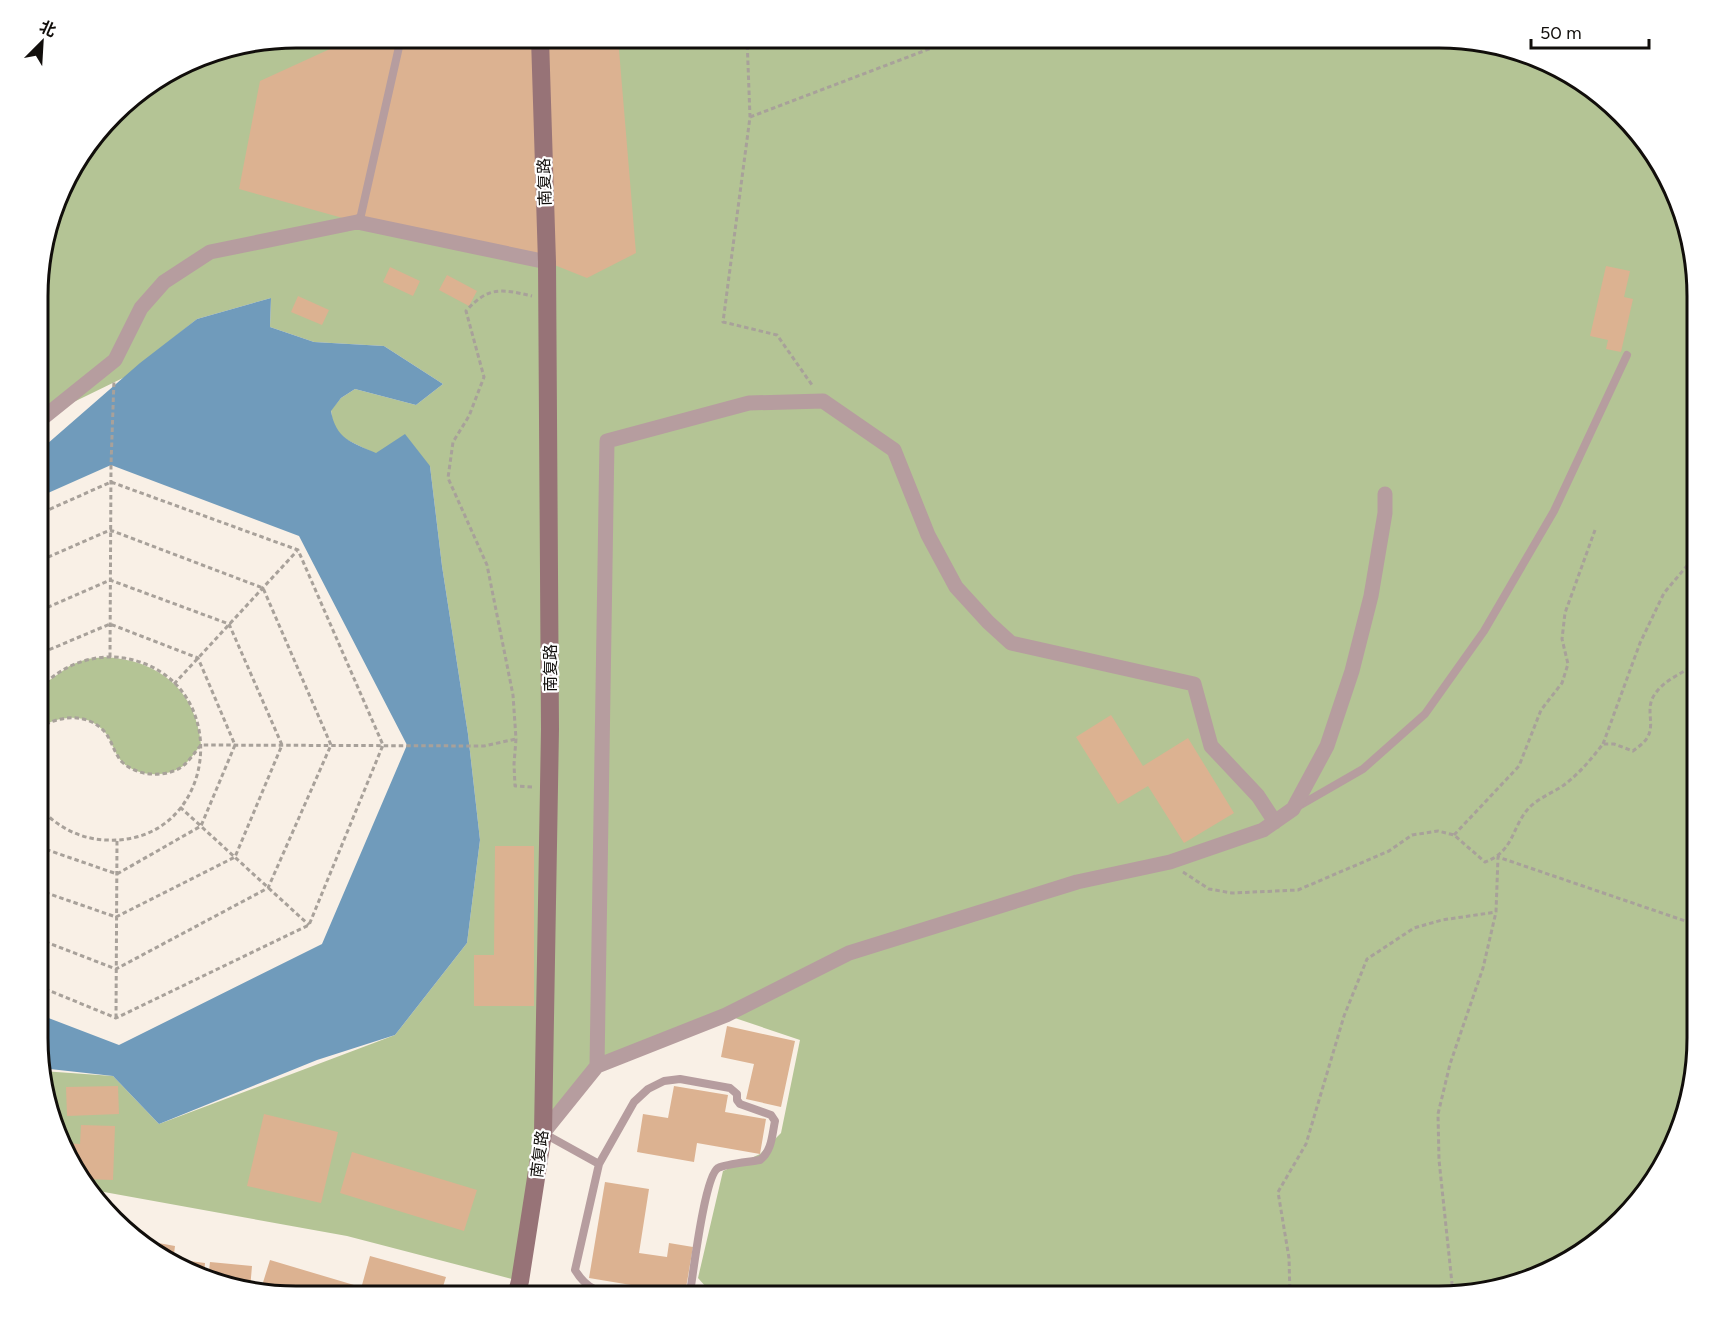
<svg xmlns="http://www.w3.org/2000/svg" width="1735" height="1334" viewBox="0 0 1735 1334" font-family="Figtree,'Noto Sans SC',sans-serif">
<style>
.forest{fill:#b4c495}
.water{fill:#709bbb}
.building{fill:#dcb291}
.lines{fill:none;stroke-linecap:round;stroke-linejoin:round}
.path{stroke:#a8a19a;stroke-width:3;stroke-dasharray:4.5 3;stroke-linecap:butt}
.lane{stroke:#b69d9f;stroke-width:8}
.street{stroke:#b69d9f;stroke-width:15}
.secondary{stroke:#977377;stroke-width:18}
.labels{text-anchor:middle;stroke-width:4.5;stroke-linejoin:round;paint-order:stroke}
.street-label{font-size:16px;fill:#110e0b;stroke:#fff}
.rim{fill:none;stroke:#110e0b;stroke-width:3}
</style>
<rect width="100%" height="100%" fill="#f9f0e6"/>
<!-- forest -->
<path class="forest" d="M296 38H1456L1538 57 1609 101 1671 182 1697 295V1056L1678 1137 1634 1208 1553 1270 1439 1296H714L698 1278 723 1171 760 1154 781 1133 800 1040 726 1015 597 1066 543 1133 520 1281 347 1236 93 1190 64 1153 42 1071 113 1076 159 1124 395 1035 467 943 480 840 468 734 442 566 430 466 376 454 341 437 333 424 331 410 341 398 355 389 416 405 443 384 384 346 314 342 270 327 271 298 197 319 125 377 45 416 39 408 40 262 72 167 126 101 212 51Z
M105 657C159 660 196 690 201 745 195 752 190 760 183 766 166 778 138 777 122 762 113 752 112 739 103 730 85 712 58 716 39 728V690L44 684 71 665 87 659Z"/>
<!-- water -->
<path class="water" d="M271 298 270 327 314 342 384 346 443 384 416 405 355 389 341 398 331 411C336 439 351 442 376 453L405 434 430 466 442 566 468 734 480 840 467 943 395 1035 317 1060 159 1124 113 1076 41 1068 38 1056V1014L119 1045 322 944 407 745 299 536 111 465 39 497V451L140 363 197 319Z"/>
<!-- building -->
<path class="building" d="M354 38H618L636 253 587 278 547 262 357 222 239 189 260 81Z
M1606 266 1630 271 1624 297 1633 299 1621 352 1606 349 1608 340 1590 336Z
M390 267 420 281 413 296 383 282Z
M447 275 477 291 469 306 439 290Z
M298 296 329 310 322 325 291 312Z
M1111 715 1143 766 1188 738 1234 813 1184 843 1148 786 1118 804 1076 737Z
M495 846H534V1006H474V955H494Z
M727 1026 795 1041 781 1107 746 1099 754 1064 721 1057Z
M118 1086 119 1114 67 1116 66 1087Z
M674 1086 728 1095 725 1112 766 1119 760 1154 697 1143 694 1162 637 1152 643 1114 668 1118Z
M264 1114 338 1132 321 1203 247 1186Z
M81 1125 115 1126 113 1180 85 1179 64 1153 62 1143 80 1144Z
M352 1152 477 1190 464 1231 340 1193Z
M605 1182 649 1189 639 1253 667 1257 669 1243 693 1247 685 1294 589 1278Z
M136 1239 175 1246 173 1262Z
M370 1256 446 1277 440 1296H359Z
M182 1260 205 1263 204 1278 197 1277 181 1267Z
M270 1260 354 1285 351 1296H279L260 1292Z
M210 1262 252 1266 250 1289 208 1280Z"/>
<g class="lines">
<!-- path -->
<path class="path" d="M747 38 750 117 723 322 777 335 812 385
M750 117 958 38
M110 657 111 465 114 380
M39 679 44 684
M174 684 297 551
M39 728C58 716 85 712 103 730 112 739 113 752 122 762 138 777 166 778 183 766 190 760 195 752 201 745L484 746 516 739
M1603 744 1640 643 1664 593 1697 554
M532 787 515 786 514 764 516 739 513 695 487 565 448 478 453 442 469 416 484 377 466 311C488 286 502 289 532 296
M39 807C56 826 79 839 106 840 219 846 238 678 124 658 93 653 59 666 39 690
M180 807 309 925
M39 826 48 817
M1454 835 1519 766 1541 710 1562 683 1568 664 1562 639 1565 613 1595 530
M39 847 117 874 201 826 235 745 198 658 110 624 39 654
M1183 872 1209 889 1232 893 1298 890 1389 851 1412 835 1438 831 1454 835 1485 862C1516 851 1511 824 1532 805 1541 797 1554 792 1564 785 1580 773 1591 759 1603 744H1614L1633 751C1638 747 1644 743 1647 738 1656 724 1644 709 1655 694 1664 680 1684 672 1697 664
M38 890 116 917 235 857 282 745 229 624 110 580 39 611
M38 939 116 969 268 888 331 745 263 588 110 530 39 561
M38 986 116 1018 309 925 383 745 298 550 111 482 39 514
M116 1018 117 841
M1453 1293 1439 1160 1438 1114 1450 1064 1483 968 1496 912 1498 857 1697 925
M1290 1296 1289 1258 1278 1192 1306 1144 1344 1016 1367 959 1414 928 1442 920 1496 912"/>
<!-- lane -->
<path class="lane" d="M357 222 361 215 401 38
M1297 807 1363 769 1425 714 1484 631 1554 511 1627 355
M543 1133 599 1164
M626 1296C602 1292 589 1293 575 1270L599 1164 634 1102 648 1089 664 1081 680 1079 730 1088 737 1094V1100L740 1104 771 1115 775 1121C772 1135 772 1151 760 1160 749 1162 726 1164 718 1168 705 1176 694 1267 691 1286L686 1296"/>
<!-- street -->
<path class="street" d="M39 421 115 360 141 308 164 282 210 252 357 222 547 262
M597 1066 607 441 749 403 823 401 894 450 928 535 956 587 988 622 1011 643 1194 684 1211 746 1258 796 1275 822
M543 1133 597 1066 726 1015 849 953 1077 882 1170 862 1263 830 1293 809 1327 746 1352 671 1371 596 1385 513V494"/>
<!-- secondary -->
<path class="secondary" d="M516 1296 520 1281 543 1133 550 729 547 262 540 38"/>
</g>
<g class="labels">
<!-- street labels -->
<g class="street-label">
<text transform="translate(544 182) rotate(-92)" y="6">南复路</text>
<text transform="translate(550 668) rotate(-90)" y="6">南复路</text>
<text transform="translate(539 1154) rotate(-83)" y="6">南复路</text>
</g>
</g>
<!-- crop -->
<path d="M0 0H1735V1334H0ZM296 48H1439A248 248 0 0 1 1687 296V1038A248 248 0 0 1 1439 1286H296A248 248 0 0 1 48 1038V296A248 248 0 0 1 296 48Z" fill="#fff" fill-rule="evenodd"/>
<path class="rim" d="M296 48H1439A248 248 0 0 1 1687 296V1038A248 248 0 0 1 1439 1286H296A248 248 0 0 1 48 1038V296A248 248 0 0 1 296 48Z"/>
<!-- north arrow -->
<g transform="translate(42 42) rotate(24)" stroke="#ffffff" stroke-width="4.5" paint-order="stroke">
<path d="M0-4.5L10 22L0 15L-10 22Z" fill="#110e0b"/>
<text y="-9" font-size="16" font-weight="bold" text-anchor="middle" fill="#110e0b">北</text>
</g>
<!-- scale -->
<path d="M1531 39v9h118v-9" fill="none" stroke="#110e0b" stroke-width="3"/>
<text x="1540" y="39" font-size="18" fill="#110e0b" stroke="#ffffff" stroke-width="4.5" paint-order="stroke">50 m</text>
</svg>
